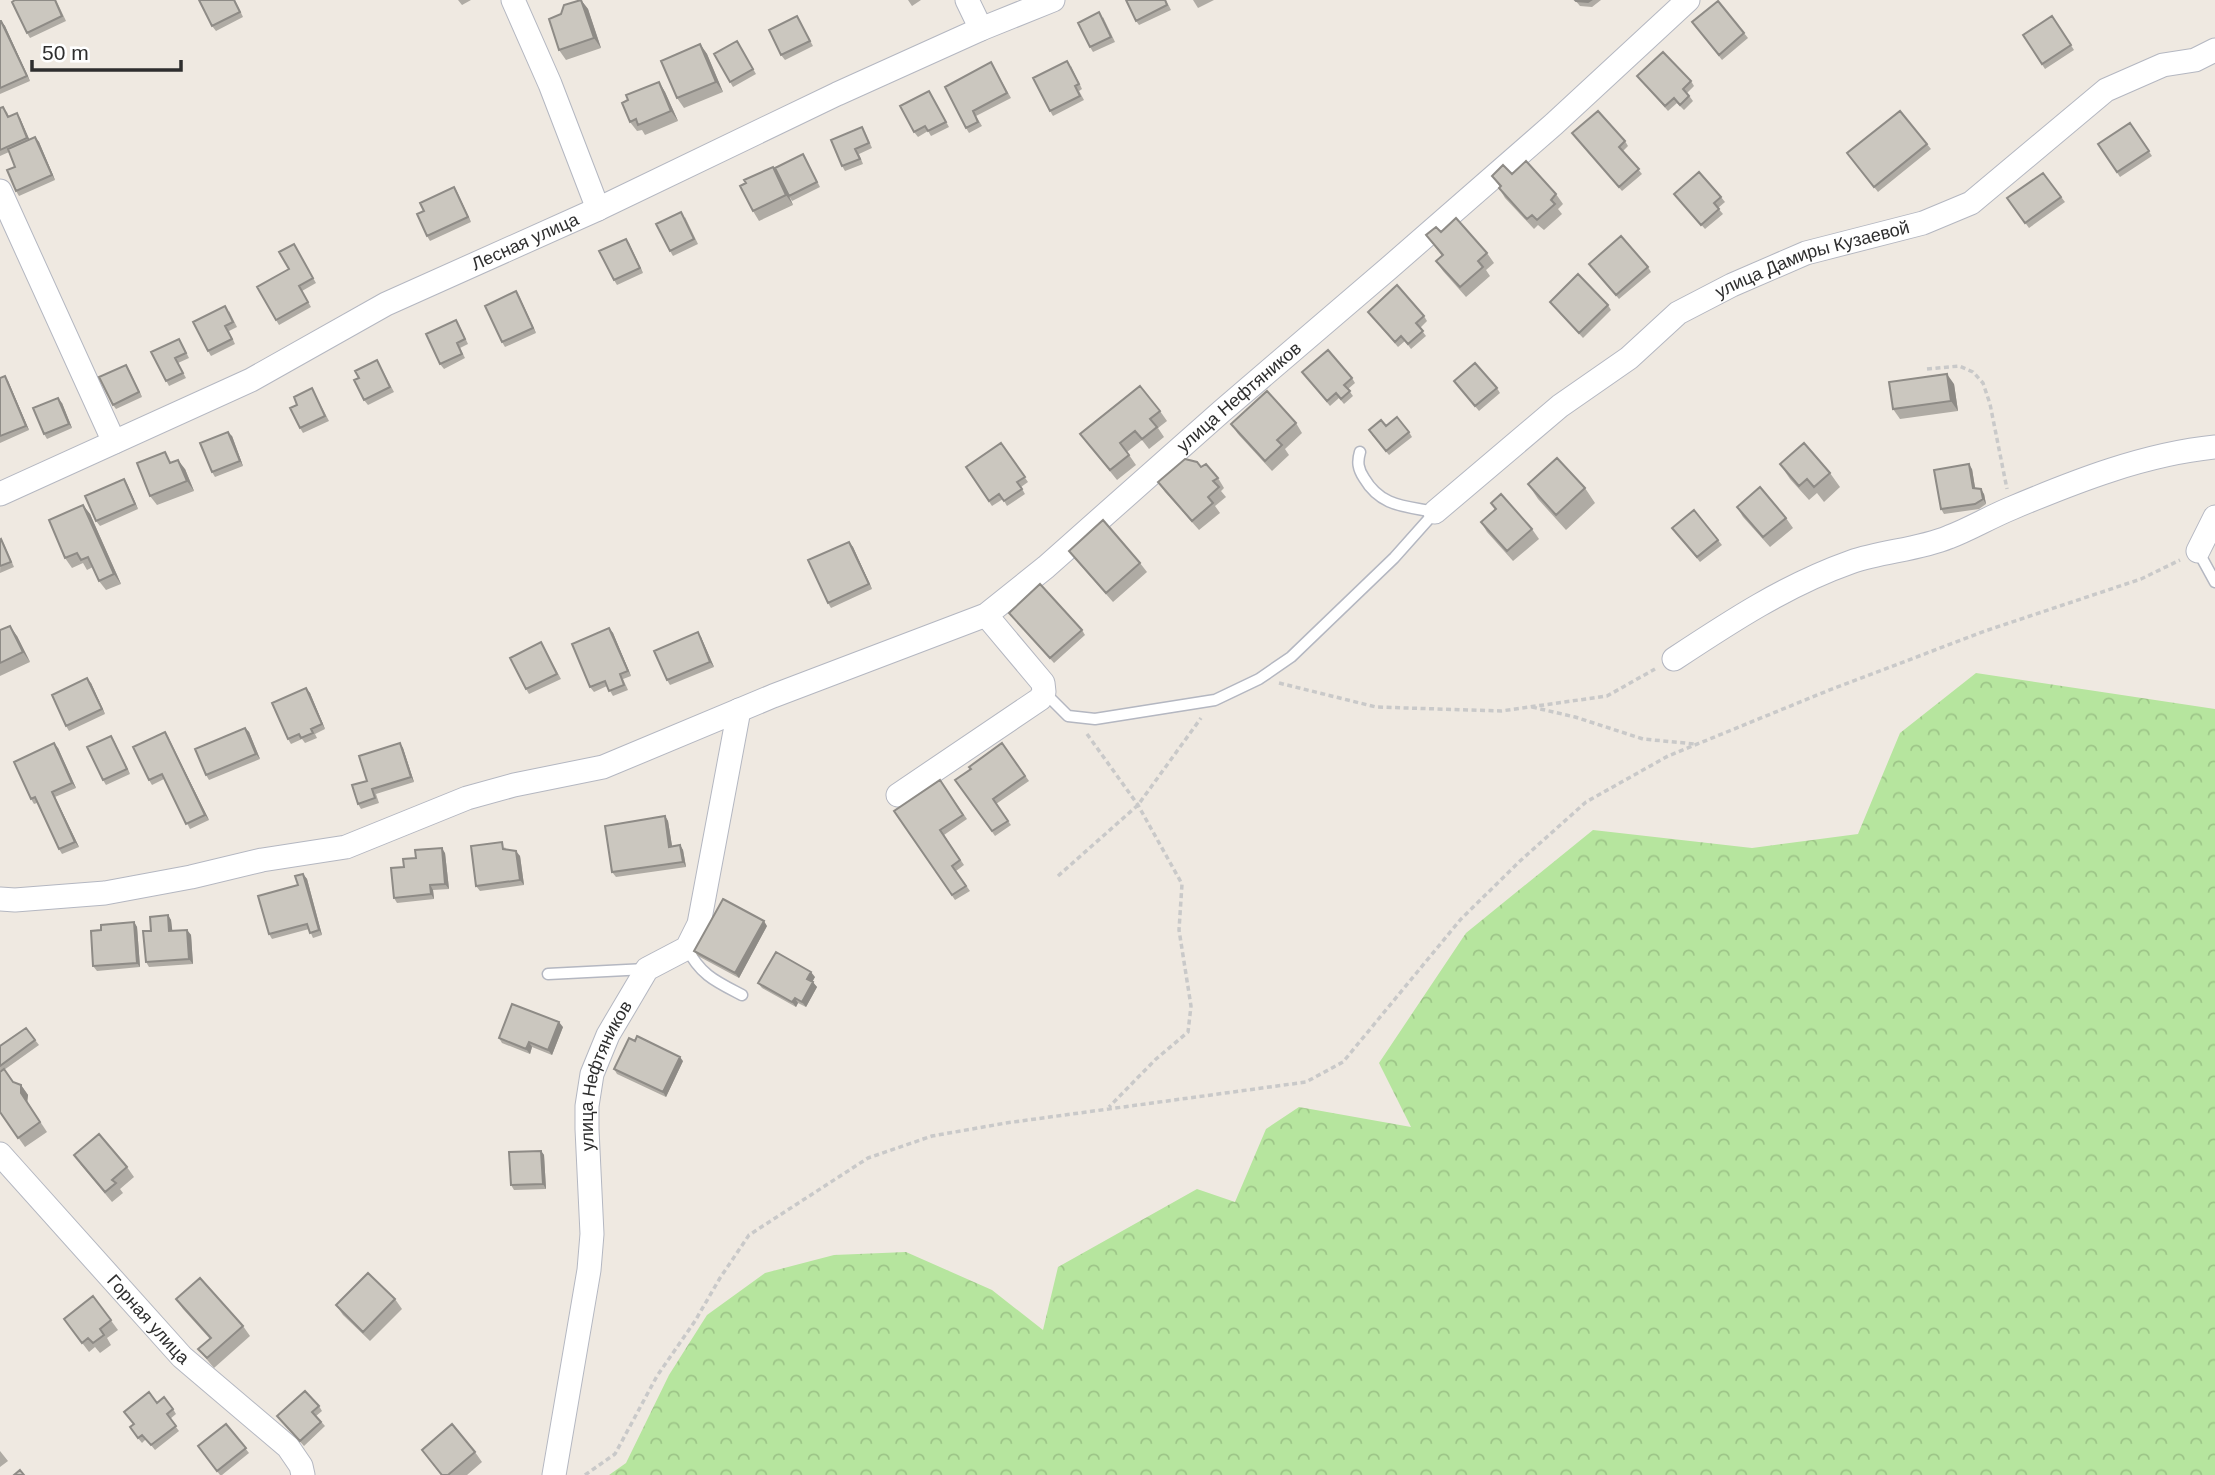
<svg xmlns="http://www.w3.org/2000/svg" width="2215" height="1475" viewBox="0 0 2215 1475" font-family="Helvetica,sans-serif">
<style>
.forest{fill:url(#forest-crowns)}
.lines{fill:none;stroke-linecap:round;stroke-linejoin:round}
.lane-casing{stroke:#b4b7c1;stroke-width:13}
.street-casing{stroke:#b4b7c1;stroke-width:25}
.path{stroke:#c9c9c9;stroke-width:3.5;stroke-dasharray:5 3.5;stroke-linecap:butt}
.lane{stroke:#fff;stroke-width:10}
.street{stroke:#fff;stroke-width:23}
.wall{fill:#afaba4}
.shaded-wall{fill:#8e8b86}
.building{fill:#cbc7bf;stroke:#8e8b86;stroke-width:2}
.labels{text-anchor:middle;stroke-width:5;stroke-linejoin:round;paint-order:stroke}
.street-label{font-size:18px;fill:#2e2e2e;stroke:#fff}
</style>
<defs>
<pattern id="forest-crowns" width="20" height="18" patternUnits="userSpaceOnUse" patternTransform="scale(1.75)"><rect width="20" height="18" fill="#b6e59e"/><path d="M2 6a3 3 0 1 1 6 0M12 15a3 3 0 1 1 6 0" fill="none" stroke="#9dc588"/></pattern>
</defs>
<rect width="100%" height="100%" fill="#efe9e1"/>
<!-- forest -->
<path class="forest" d="M1976 673 2215 709V1475H609L626 1463 669 1375 707 1315 765 1273 834 1255 906 1252 992 1290 1043 1330 1058 1267 1197 1189 1235 1202 1266 1129 1299 1107 1411 1127 1379 1063 1466 933 1593 830 1752 848 1858 834 1900 733Z"/>
<g class="lines">
<defs>
<path id="lane" d="M1360 452C1357 462 1358 469 1364 478 1381 507 1405 506 1435 512
M2198 551 2215 582
M1044 692 1068 716 1095 719 1215 700 1259 679 1291 657 1394 558 1435 512
M687 948C700 975 717 982 742 995
M548 974 646 969"/>
<g id="street">
<path d="M513 0 550 84 598 209"/>
<path d="M967 0 981 29"/>
<path d="M0 191 114 442"/>
<path id="s1" d="M0 494 251 380 386 304 598 209 837 94 981 29 1053 0"/>
<path id="s2" d="M1435 512 1560 406 1629 358 1678 313 1732 285 1806 253 1923 223 1971 203 2106 90 2163 65 2195 60 2215 50"/>
<path d="M2198 551 2215 517"/>
<path d="M1674 659C1730 622 1786 585 1851 562 1882 551 1918 550 1949 537 1970 529 1990 517 2012 508 2076 481 2145 454 2215 447"/>
<path d="M898 795 1040 699 1044 692 1043 683 986 615"/>
<path id="s3" d="M0 899 15 900 105 893 191 877 262 860 346 847 467 798 514 785 603 767 773 696 986 615 1046 567 1222 411 1389 268 1554 124 1688 0"/>
<path id="s4" d="M0 1154 182 1357 288 1447 301 1466 303 1475"/>
<path id="s5" d="M554 1475 589 1270 592 1234 587 1129V1106L592 1074 608 1035 647 969 687 948 699 924 739 710"/>
</g>
</defs>
<!-- lane casing -->
<use href="#lane" class="lane-casing"/>
<!-- street casing -->
<use href="#street" class="street-casing"/>
<!-- path -->
<path class="path" d="M1927 369 1959 366 1973 372 1983 383 1990 404 2007 489
M1279 683 1376 707 1501 711 1607 696 1655 669
M1532 707 1575 717 1643 739 1695 744
M1087 734 1138 805 1182 884 1179 930 1191 1006 1188 1032 1156 1059 1109 1107
M1058 876 1138 805 1201 718
M585 1475 615 1454 657 1376 695 1321 720 1278 749 1235 868 1158 932 1136 1006 1123 1306 1082 1343 1062 1461 919 1520 861 1586 802 1668 756 1827 691 1985 631 2141 579 2180 560"/>
<!-- lane -->
<use href="#lane" class="lane"/>
<!-- street -->
<use href="#street" class="street"/>
</g>
<!-- wall -->
<path class="wall" d="M15 0H56L66 21 30 38 27 33Z
M235 0 243 17 216 31 212 26Z
M458 0H471L462 5Z
M581 0 588 9 601 48 566 60 559 50 561 14Z
M908 0H921L912 6Z
M1166 0 1171 10 1139 25 1136 21Z
M1193 0H1214L1198 8Z
M1575 0H1601L1592 7 1580 6Z
M797 16 813 46 785 60 781 55Z
M2052 16 2074 50 2045 69 2023 35Z
M1103 17 1115 42 1093 52 1090 47Z
M0 21H1L5 26 30 81 0 94Z
M1696 27 1744 33 1748 38 1722 60Z
M737 41 756 74 733 87 730 82Z
M700 44 707 54 723 92 684 108 677 98Z
M991 62 1011 98 976 116 982 126 969 133 966 128Z
M1071 66 1082 89 1079 91 1084 100 1053 116 1050 111Z
M1637 76 1691 81 1694 86 1687 93 1693 101 1684 110 1677 103 1668 111Z
M659 82 665 92 678 121 645 135 642 130 637 131 630 122 628 100Z
M929 91 949 127 931 136 928 131 918 137 914 132Z
M0 108 7 112 9 117 20 118 29 140 35 137 39 142 55 180 19 196 16 191 15 167 9 152 0 156Z
M2130 123 2152 156 2120 177 2098 144Z
M865 132 872 148 859 154 863 164 845 171 842 166Z
M1572 133 1625 141 1628 146 1623 151 1642 174 1622 191Z
M1927 144 1931 149 1878 192 1847 153Z
M806 159 820 187 792 201 789 196 793 205 759 221 753 211 778 174Z
M2043 173 2065 202 2029 228 2007 198Z
M1512 174 1556 194 1563 204 1558 209 1562 214 1544 230 1538 225 1534 229 1505 198 1499 188 1500 187 1492 176Z
M454 187 457 192 471 222 430 241 427 236 424 211Z
M1674 194 1721 197 1725 202 1718 208 1723 214 1705 229Z
M685 217 698 244 673 256 670 251Z
M1441 232 1487 253 1494 263 1486 270 1490 276 1466 297 1443 271 1436 261 1442 256 1426 235Z
M626 239 643 273 617 285 614 280Z
M294 244 316 283 302 291 311 307 279 325 276 320Z
M1589 264 1648 267 1651 272 1619 299Z
M519 296 536 333 505 347 502 342Z
M1550 302 1608 305 1611 310 1583 338Z
M229 311 237 327 229 331 235 344 211 356 208 351Z
M1368 312 1424 316 1427 321 1420 328 1426 336 1411 349 1405 341 1398 347Z
M459 325 468 344 460 348 465 358 444 369 440 364Z
M182 344 189 358 178 363 186 378 169 386 151 352Z
M377 360 394 392 368 405 364 400 359 378Z
M129 370 142 397 116 409 113 405Z
M1302 372 1352 378 1355 383 1348 389 1353 396 1344 404 1339 398 1330 406Z
M0 378 8 381 29 430 0 443Z
M1454 381 1497 388 1500 393 1479 411Z
M1954 384 1958 411 1900 419 1893 409Z
M312 388 329 421 303 433 300 428 297 405Z
M62 403 72 428 47 439 44 434Z
M1160 411 1167 421 1158 428 1164 437 1149 449 1142 440 1127 452 1136 465 1117 480 1080 434Z
M1296 423 1302 433 1285 449 1289 455 1272 471 1238 434 1231 424Z
M1386 426 1409 432 1412 437 1389 455 1372 435Z
M232 436 243 466 215 477 212 472Z
M1001 443 1028 482 1021 487 1025 494 1007 506 1003 499 992 506 966 467Z
M1780 464 1830 473 1840 487 1824 502 1817 493 1809 500 1790 479Z
M1201 467 1218 478 1224 488 1221 491 1226 497 1215 506 1220 513 1199 530 1165 492 1158 482Z
M185 469 194 491 157 505 150 496Z
M1972 469 1975 488 1984 494 1986 504 1979 509 1944 514 1941 509Z
M124 479 127 484 138 509 100 526 96 521Z
M1528 484 1585 488 1595 503 1566 530 1538 499Z
M1491 503 1532 529 1539 539 1513 561 1487 532 1481 522 1495 509Z
M83 505 90 514 121 584 106 590 99 581 93 567 87 570 83 563 72 568 65 558Z
M1737 507 1786 518 1793 528 1770 547 1743 517Z
M1676 533 1718 540 1722 545 1700 562Z
M1 539 4 544 14 567 0 573Z
M849 542 853 547 872 589 831 608 828 603Z
M1069 551 1140 563 1147 572 1113 602 1076 560Z
M1009 613 1082 630 1085 635 1054 663Z
M609 628 613 633 631 676 623 679 628 690 613 696 607 686 594 692 590 687Z
M0 630 17 636 30 662 0 676Z
M698 632 701 637 714 667 670 685 667 680Z
M541 642 561 679 529 694 526 689Z
M91 683 105 714 69 731 66 726Z
M306 688 310 693 325 729 315 734 317 738 305 743 302 739 291 744 288 739Z
M245 728 249 732 260 759 209 780 206 775Z
M165 732 168 737 209 820 190 829 164 779 152 785 149 780Z
M114 741 130 774 106 785 103 780Z
M400 743 403 748 414 782 376 794 379 803 361 809 358 804 367 781Z
M1002 743 1029 781 996 804 1011 825 995 836 955 780 971 769Z
M58 748 76 788 55 797 79 847 62 854 59 849 37 803 34 804 31 799Z
M940 780 967 819 944 835 964 865 956 871 970 891 955 900 894 811Z
M665 816 668 821 672 846 680 845 683 850 686 867 616 877 612 872Z
M505 847 506 850 520 856 524 885 480 891 476 886Z
M445 853 449 889 433 890 434 899 397 903 394 898 404 867 416 858Z
M303 874 307 879 322 935 313 938 309 929 272 939 269 934Z
M168 915 171 920 172 931 187 930 191 935 193 964 149 967 146 962 151 931Z
M134 922 137 927 140 967 97 971 93 966 101 930Z
M767 926 739 978 698 956 694 951Z
M815 977 812 982 817 987 806 1007 798 1003 796 1007 762 988 758 983Z
M563 1027 552 1055 532 1047 530 1054 502 1043 499 1038Z
M26 1028 39 1045 4 1070 13 1082 21 1085 28 1095 27 1103 47 1132 25 1147 0 1112V1046Z
M683 1061 666 1097 617 1074 614 1069Z
M541 1151 544 1155 546 1189 514 1190 511 1185Z
M74 1155 127 1167 134 1177 120 1189 123 1193 112 1202 81 1165Z
M93 1296 118 1330 107 1338 111 1345 100 1353 95 1347 89 1352 64 1319Z
M176 1299 243 1326 250 1336 214 1368 198 1349 210 1339 183 1309Z
M395 1299 402 1309 370 1341 343 1315 336 1305Z
M157 1403 173 1409 176 1414 170 1419 179 1431 155 1450 146 1439 142 1443 133 1432Z
M319 1406 322 1411 316 1416 325 1426 304 1446 277 1416Z
M226 1424 249 1453 222 1475H220L198 1446Z
M422 1450 475 1452 482 1462 467 1475H441Z
M0 1451 8 1461 0 1467Z"/>
<!-- shaded-wall -->
<path class="shaded-wall" d="M581 0 588 9 601 48 594 38Z
M1 21 5 26 30 81 27 76Z
M700 44 707 54 723 92 716 82Z
M659 82 665 92 678 121 671 111Z
M17 113 20 118 31 143 27 138Z
M35 137 39 142 55 180 52 175Z
M773 167 780 176 793 205 786 195Z
M454 187 457 192 471 222 468 217Z
M626 239 629 243 643 273 640 268Z
M516 291 519 296 536 333 533 328Z
M126 365 129 370 142 397 139 392Z
M1947 374 1954 384 1958 411 1951 401Z
M5 376 8 381 29 430 26 426Z
M58 398 62 403 72 428 69 424Z
M228 432 232 436 243 466 240 461Z
M178 460 185 469 194 491 187 481Z
M1969 464 1972 469 1976 493 1973 488Z
M124 479 127 484 138 509 135 504Z
M1981 489 1984 494 1986 504 1983 499Z
M83 505 90 514 121 584 114 574Z
M849 542 853 547 872 589 869 584Z
M10 626 17 636 30 662 23 652Z
M609 628 613 633 631 676 628 671Z
M698 632 701 637 714 667 710 662Z
M87 678 91 683 105 714 102 709Z
M306 688 310 693 325 729 322 724Z
M245 728 249 732 260 759 256 754Z
M165 732 168 737 209 820 205 815Z
M111 736 114 741 130 774 127 769Z
M54 743 58 748 76 788 72 783Z
M400 743 403 748 414 782 411 777Z
M52 792 55 797 79 847 75 842Z
M665 816 668 821 673 852 669 847Z
M680 845 683 850 686 867 683 862Z
M442 848 445 853 449 889 445 884Z
M516 851 520 856 524 885 520 880Z
M303 874 307 879 322 935 319 930Z
M430 885 433 890 434 899 431 894Z
M168 915 171 920 173 936 169 931Z
M764 921 767 926 739 978 735 973Z
M134 922 137 927 140 967 137 963Z
M187 930 191 935 193 964 189 959Z
M811 972 815 977 811 984 807 979Z
M813 982 817 987 806 1007 802 1002Z
M795 998 798 1003 796 1007 792 1002Z
M559 1022 563 1027 552 1055 548 1050Z
M529 1042 532 1047 530 1054 526 1049Z
M680 1057 683 1061 666 1097 663 1092Z
M21 1085 28 1095 27 1103 47 1132 21 1093Z
M541 1151 544 1155 546 1189 543 1184Z"/>
<!-- building -->
<path class="building" d="M15 0H55L62 16 27 33 12 2Z
M199 0H234L240 12 212 26Z
M581 0 594 38 559 50 549 19 561 14 564 5Z
M1126 0H1165L1167 5 1136 21Z
M1575 0H1591L1588 2 1576 1Z
M1718 1 1744 33 1719 55 1692 22Z
M1099 12 1111 37 1090 47 1078 23Z
M797 16 810 41 781 55 769 30Z
M2052 16 2071 45 2042 64 2023 35Z
M0 21H1L27 76 0 88Z
M737 41 753 69 730 82 714 54Z
M700 44 716 82 677 98 661 61Z
M1663 52 1691 81 1683 89 1689 96 1680 105 1674 98 1665 106 1637 76Z
M1067 61 1079 84 1075 86 1080 96 1050 111 1033 78Z
M991 62 1007 93 973 111 978 122 966 128 945 87Z
M659 82 671 111 638 125 636 119 630 122 622 103 628 100 626 95Z
M929 91 946 122 928 131 925 126 914 132 900 106Z
M3 107 8 117 17 113 27 138 0 150V108Z
M1598 111 1625 141 1619 147 1639 169 1619 187 1572 133Z
M1900 111 1927 144 1874 187 1847 153Z
M2130 123 2149 151 2117 172 2098 144Z
M862 127 869 143 855 149 860 159 842 166 831 140Z
M35 137 52 175 16 191 7 170 15 167 8 149Z
M803 154 817 182 789 196 775 168Z
M1526 161 1556 194 1551 200 1555 204 1537 220 1532 215 1527 219 1499 188 1501 186 1492 176 1503 165 1512 174Z
M773 167 786 195 753 211 740 186 746 183 744 180Z
M1699 172 1721 197 1714 203 1719 209 1701 225 1674 194Z
M2043 173 2061 197 2025 223 2007 198Z
M454 187 468 217 427 236 417 214 424 211 420 203Z
M681 212 694 239 670 251 656 224Z
M1456 218 1487 253 1478 261 1483 267 1460 287 1436 261 1443 255 1426 235 1436 227 1441 232Z
M1621 236 1648 267 1616 295 1589 264Z
M626 239 640 268 614 280 599 251Z
M294 244 313 278 299 286 308 302 276 320 257 287 289 269 279 252Z
M1578 274 1608 305 1579 333 1550 302Z
M1397 285 1424 316 1416 323 1423 331 1408 344 1401 336 1395 342 1368 312Z
M516 291 533 328 502 342 485 306Z
M225 306 233 322 225 326 232 339 208 351 193 322Z
M456 320 465 339 457 343 462 354 440 364 426 334Z
M179 339 186 353 175 358 183 373 166 381 151 352Z
M1328 350 1352 378 1344 385 1350 391 1341 399 1336 393 1327 401 1302 372Z
M377 360 390 387 364 400 354 380 359 378 355 371Z
M1475 363 1497 388 1475 406 1454 381Z
M126 365 139 392 113 405 99 377Z
M1947 374 1951 401 1893 409 1889 382Z
M5 376 26 426 0 436V378Z
M1140 386 1160 411 1150 419 1157 427 1142 439 1135 431 1120 443 1129 455 1110 470 1080 434Z
M312 388 325 416 300 428 290 408 297 405 294 397Z
M1267 391 1296 423 1277 440 1282 445 1265 461 1231 424Z
M58 398 69 424 44 434 33 408Z
M1397 417 1409 432 1386 451 1369 430 1381 420 1386 426Z
M228 432 240 461 212 472 200 443Z
M1001 443 1025 477 1017 482 1022 489 1004 501 999 494 989 501 966 467Z
M1804 443 1830 473 1814 487 1807 479 1799 486 1780 464Z
M165 452 170 463 178 460 187 481 150 496 137 463Z
M1557 458 1585 488 1556 515 1528 484Z
M1185 459 1197 462 1201 467 1206 464 1218 478 1213 481 1219 487 1208 497 1213 503 1192 521 1158 482Z
M1969 464 1973 488 1981 489 1983 499 1975 504 1941 509 1934 470Z
M124 479 135 504 96 521 85 496Z
M1760 487 1786 518 1763 537 1737 507Z
M1501 494 1532 529 1507 551 1481 522 1496 509 1491 503Z
M83 505 114 574 99 581 88 557 81 560 77 553 65 558 49 520Z
M1694 510 1718 540 1697 557 1672 528Z
M1103 520 1140 563 1106 593 1069 551Z
M1 539 11 562 0 566V540Z
M849 542 869 584 828 603 808 560Z
M1040 584 1082 630 1050 658 1009 613Z
M10 626 23 652 0 663V630Z
M609 628 628 671 620 674 624 685 609 691 605 681 590 687 572 644Z
M698 632 710 662 667 680 654 651Z
M541 642 557 674 526 689 510 658Z
M87 678 102 709 66 726 52 695Z
M306 688 322 724 311 729 313 733 301 738 299 734 288 739 272 703Z
M245 728 256 754 206 775 195 749Z
M165 732 205 815 186 824 162 774 149 780 133 747Z
M111 736 127 769 103 780 87 747Z
M54 743 72 783 52 792 75 842 59 849 35 797 31 799 14 762Z
M400 743 411 777 372 789 375 798 358 804 352 785 367 781 359 756Z
M1002 743 1025 776 993 799 1008 821 992 831 955 780 971 769 969 767Z
M940 780 963 815 940 830 960 860 952 866 966 886 952 895 894 811Z
M665 816 669 847 680 845 683 862 612 872 605 826Z
M502 842 503 849 516 851 520 880 476 886 471 846Z
M442 848 445 884 430 885 431 894 394 898 391 868 404 867 403 859 416 858 415 850Z
M303 874 319 930 310 933 307 924 269 934 258 896 298 885 295 876Z
M723 899 764 921 735 973 694 951Z
M168 915 169 931 187 930 189 959 146 962 143 931H151L150 917Z
M134 922 137 963 93 966 91 931 101 930V925Z
M776 952 811 972 807 979 813 982 802 1002 795 998 792 1002 758 983Z
M512 1004 559 1022 548 1050 529 1042 526 1049 499 1038Z
M26 1028 35 1040 0 1066V1046Z
M637 1036 680 1057 663 1092 614 1069 629 1038 635 1041Z
M4 1069 13 1082 21 1085V1093L40 1122 18 1138 0 1112V1072Z
M99 1134 127 1167 112 1180 116 1183 105 1192 74 1155Z
M541 1151 543 1184 511 1185 509 1152Z
M368 1273 395 1299 363 1332 336 1305Z
M200 1278 243 1326 207 1358 198 1349 211 1338 176 1299Z
M93 1296 111 1320 100 1329 104 1335 93 1343 88 1338 82 1343 64 1319Z
M305 1391 319 1406 312 1412 321 1422 300 1441 277 1416Z
M149 1392 157 1403 164 1397 173 1409 167 1414 176 1426 151 1445 142 1435 138 1438 130 1427 134 1424 124 1412Z
M226 1424 246 1448 217 1471 198 1446Z
M452 1424 475 1452 448 1475H442L422 1450Z
M20 1470 24 1475H14Z"/>
<g class="labels">
<!-- street labels -->
<g class="street-label">
<text dy="6" stroke="none"><textPath href="#s1" startOffset="583">Лесная улица</textPath></text>
<text dy="6" stroke="none"><textPath href="#s2" startOffset="460">улица Дамиры Кузаевой</textPath></text>
<text dy="6" stroke="none"><textPath href="#s3" startOffset="1367">улица Нефтяников</textPath></text>
<text dy="6" stroke="none"><textPath href="#s5" startOffset="406">улица Нефтяников</textPath></text>
<text dy="6" stroke="none"><textPath href="#s4" startOffset="222">Горная улица</textPath></text>
</g>
</g>
<!-- scale -->
<path d="M32 60v10h149v-10" fill="none" stroke="#2e2e2e" stroke-width="3.5"/>
<text x="42" y="60" font-size="21" fill="#2e2e2e" stroke="#ffffff" stroke-width="5" paint-order="stroke">50 m</text>
</svg>
